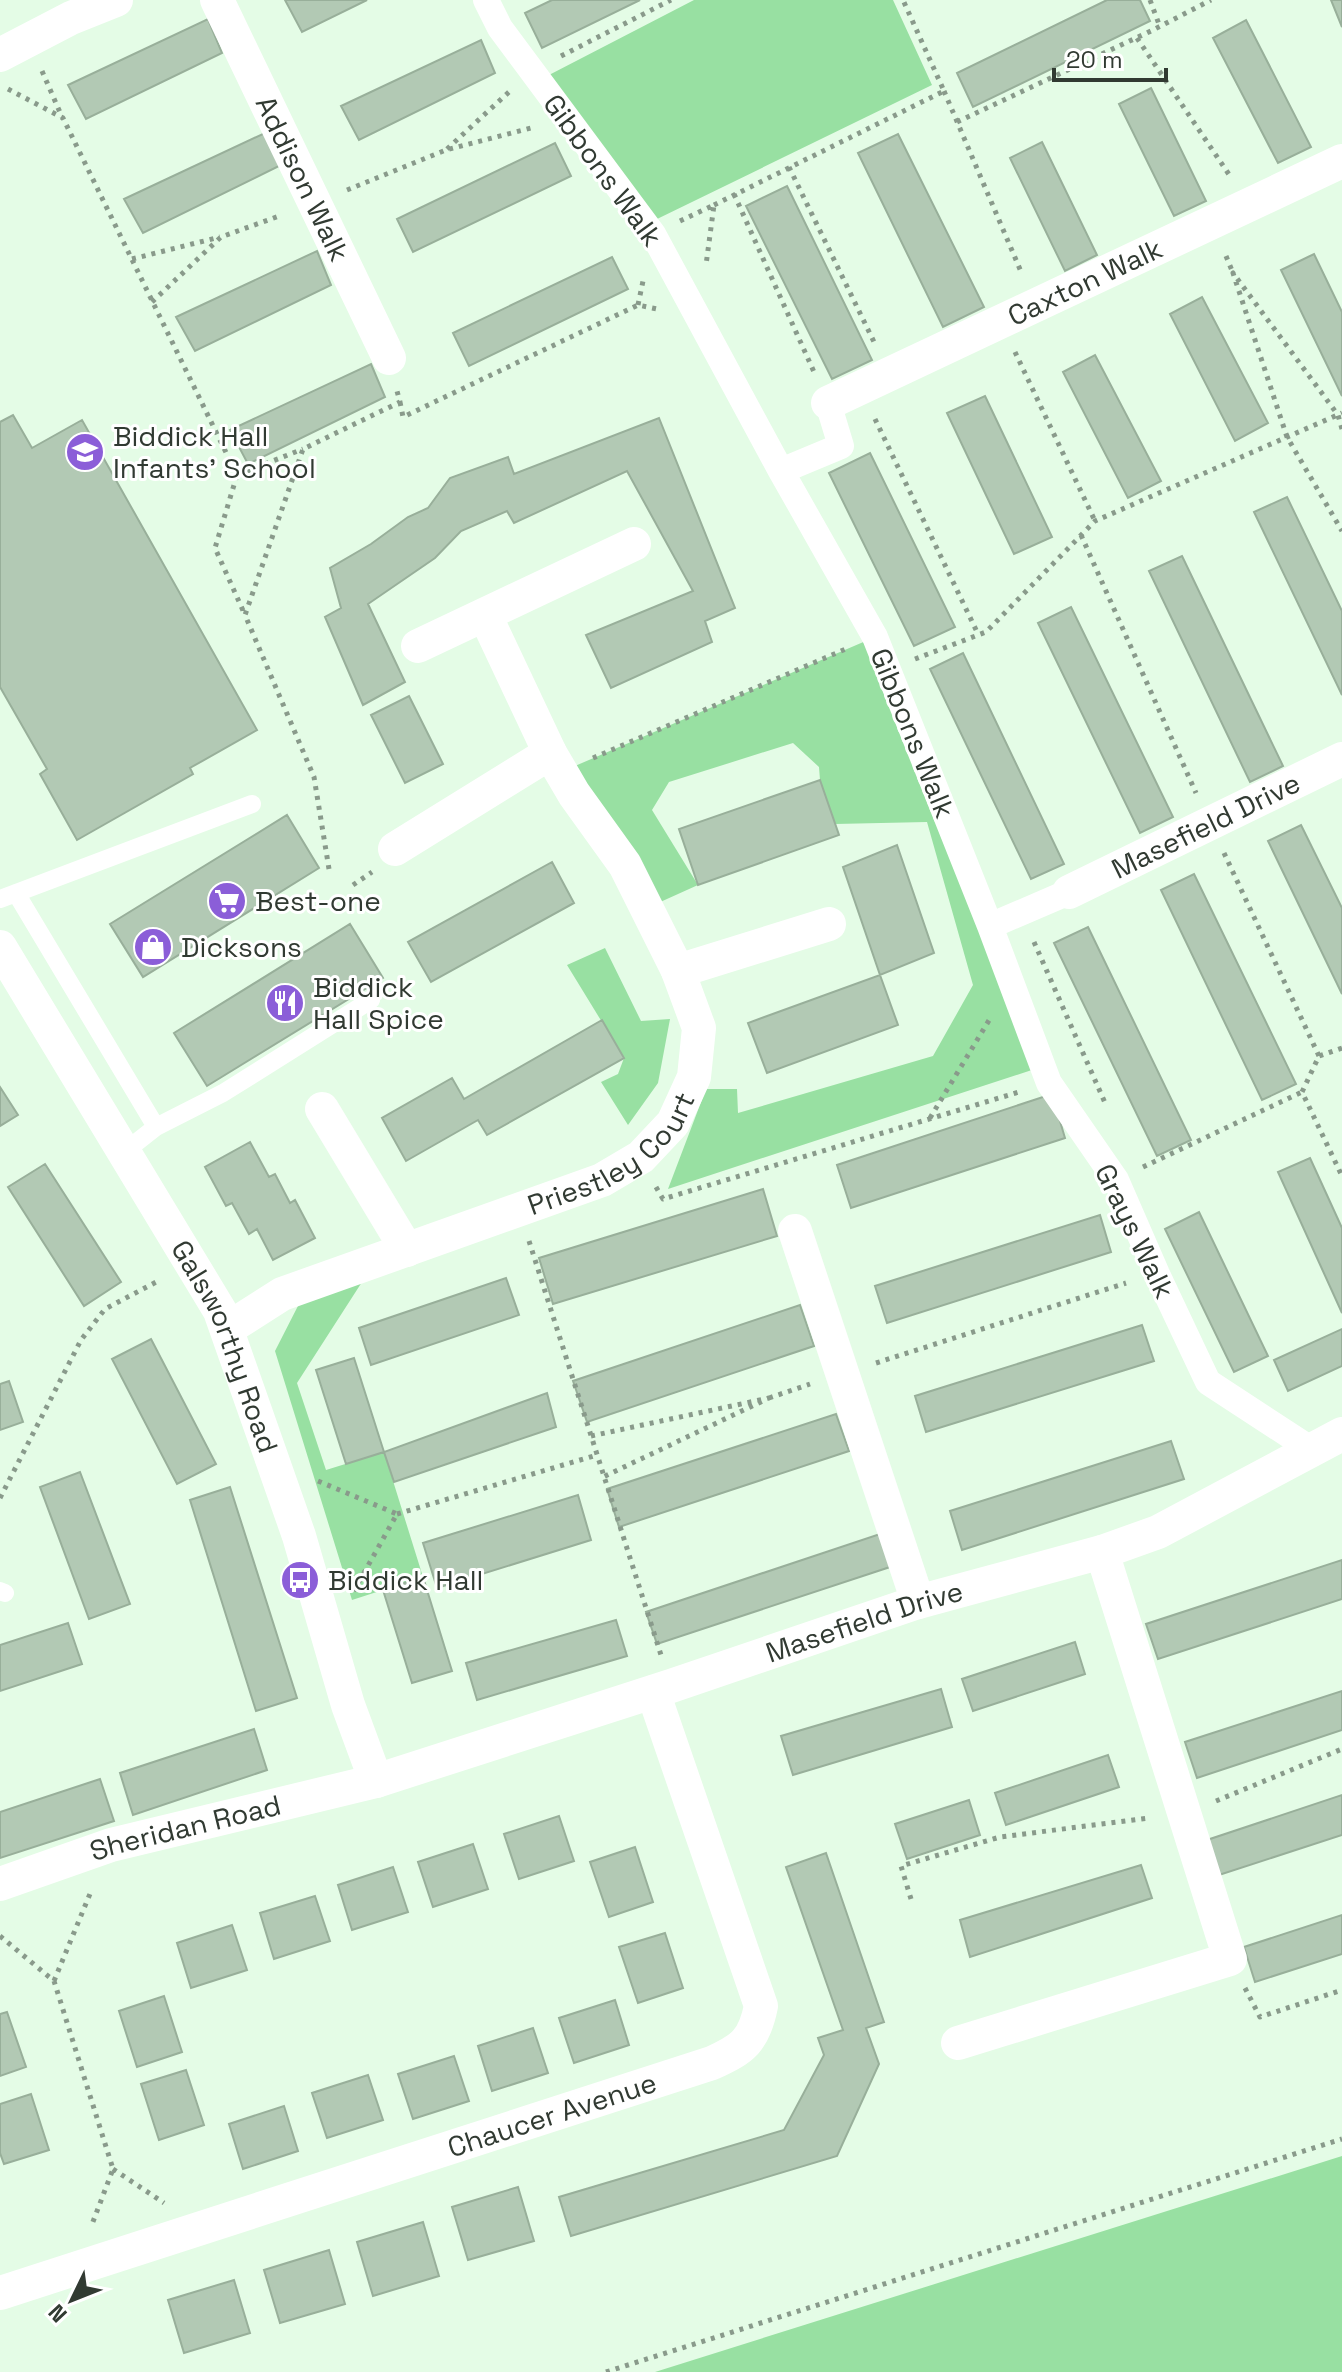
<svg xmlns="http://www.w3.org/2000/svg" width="1342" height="2372" viewBox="0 0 1342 2372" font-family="'Space Grotesk',sans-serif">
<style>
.green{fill:#98e0a2}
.building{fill:#b2c9b4;stroke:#98af9a;stroke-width:2}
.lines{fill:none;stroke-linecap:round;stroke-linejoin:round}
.path{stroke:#899a8b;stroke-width:5;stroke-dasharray:4 6;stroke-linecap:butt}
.service{stroke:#fff;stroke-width:18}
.pedestrian{stroke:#fff;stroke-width:26}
.minor{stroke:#fff;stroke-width:34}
.labels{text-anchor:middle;stroke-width:6;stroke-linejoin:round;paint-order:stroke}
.street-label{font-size:28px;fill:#313a32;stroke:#fff}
.poi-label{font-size:28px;fill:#313a32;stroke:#fff;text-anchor:start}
</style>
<rect width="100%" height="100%" fill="#e4fce6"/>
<!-- green -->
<path class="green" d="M694 0H893L932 85 655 220 549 75Z
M875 637 1044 1066 668 1189 706 1089H737L738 1113 933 1056 973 985 927 822 835 824 820 780 819 767 793 743 669 782 652 810 698 885 647 908 561 772Z
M605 948 641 1021 670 1019 658 1083 628 1125 601 1082 618 1074 624 1058 567 965Z
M362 1282 297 1383 326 1470 384 1452 423 1577 352 1600 275 1351 301 1300Z
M1342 2156V2372H655Z"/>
<!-- building -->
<path class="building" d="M285 0H367L302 32Z
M552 0H640L542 48 525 13Z
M1107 0H1140L1150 21 973 107 957 73Z
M1331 0H1342V27Z
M208 19 222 53 86 119 68 85Z
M1246 20 1311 147 1278 163 1213 38Z
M481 40 495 73 359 140 341 106Z
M1151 88 1206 201 1174 216 1119 104Z
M265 133 279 166 143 233 124 199Z
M898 134 984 307 943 327 858 153Z
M1042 142 1097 255 1065 271 1010 158Z
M555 143 571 176 413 252 397 219Z
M787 186 872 360 832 379 746 206Z
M317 251 331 285 195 351 176 317Z
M1314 254 1342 312V396L1281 270Z
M612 257 628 289 469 366 453 333Z
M1202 297 1268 423 1235 441 1170 314Z
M1095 355 1161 481 1128 498 1063 372Z
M371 364 385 397 248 464 230 430Z
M985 396 1052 537 1014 554 947 413Z
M13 415 32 448 82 420 257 730 190 768 193 774 77 840 40 774 47 769 0 687V422Z
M659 418 735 608 705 621 712 642 611 688 586 635 693 591 627 471 514 523 507 511 461 531 435 558 368 604 405 682 363 705 325 617 341 608 330 568 371 544 408 517 428 508 450 478 508 457 514 474Z
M870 453 955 627 914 646 829 473Z
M1287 497 1342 611V695L1254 512Z
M1182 556 1283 766 1250 782 1149 571Z
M1071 607 1173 817 1140 833 1038 623Z
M963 653 1064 864 1031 879 930 669Z
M409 696 443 764 405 783 371 715Z
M820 780 839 835 698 885 679 829Z
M287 815 319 868 143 977 110 924Z
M1301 825 1342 908V994L1268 841Z
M897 845 934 953 880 975 843 867Z
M552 862 574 903 431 982 408 942Z
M1194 874 1296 1084 1262 1100 1161 890Z
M350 924 383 978 207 1086 174 1033Z
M1088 927 1191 1140 1157 1156 1054 943Z
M880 975 898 1025 767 1073 748 1023Z
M602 1020 624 1058 487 1135 478 1120 406 1161 382 1118 452 1078 464 1099Z
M0 1087 18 1115 0 1126Z
M1052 1094 1065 1138 851 1208 837 1165Z
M250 1142 269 1177 275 1174 290 1203 295 1200 315 1238 273 1260 257 1229 249 1234 232 1203 226 1206 205 1167Z
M1310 1158 1342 1228V1313L1278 1172Z
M45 1164 121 1282 84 1306 8 1187Z
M763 1189 777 1236 553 1304 539 1258Z
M1199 1212 1268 1356 1234 1372 1165 1229Z
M1100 1215 1111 1252 887 1323 875 1286Z
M506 1278 519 1315 371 1365 359 1328Z
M800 1305 814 1346 587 1422 573 1381Z
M1142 1325 1154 1361 926 1432 915 1396Z
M1342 1329V1366L1288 1391 1274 1360Z
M151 1339 216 1464 177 1484 112 1359Z
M354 1358 384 1452 346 1464 316 1370Z
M9 1381 23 1422 0 1430V1384Z
M547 1393 556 1427 394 1482 384 1452Z
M836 1414 849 1451 619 1527 607 1489Z
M1171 1441 1184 1479 962 1550 950 1511Z
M80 1472 130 1604 89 1619 40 1487Z
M230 1487 297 1698 256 1711 190 1500Z
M578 1495 591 1540 437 1588 423 1543Z
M880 1534 890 1567 657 1644 646 1612Z
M1342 1560V1599L1158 1659 1146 1624Z
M423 1577 452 1671 412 1683 383 1590Z
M616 1620 627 1656 477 1700 466 1663Z
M68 1623 82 1664 0 1691V1645Z
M1075 1642 1085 1674 973 1711 962 1679Z
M941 1689 952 1727 793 1775 781 1736Z
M1342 1691V1730L1197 1778 1185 1742Z
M254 1729 267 1770 133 1815 120 1773Z
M1108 1755 1119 1787 1006 1825 995 1793Z
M100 1779 114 1821 0 1858V1812Z
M1342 1795V1835L1219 1875 1207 1840Z
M969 1800 980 1835 907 1859 895 1824Z
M559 1816 574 1861 519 1879 504 1834Z
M473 1844 488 1889 433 1907 418 1862Z
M635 1847 653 1902 609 1917 590 1862Z
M826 1853 884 2022 866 2028 879 2064 837 2156 571 2236 559 2197 784 2130 824 2055 818 2038 843 2030 786 1867Z
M1141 1865 1152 1898 970 1957 960 1920Z
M393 1867 408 1912 352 1930 338 1885Z
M315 1896 330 1941 274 1959 260 1913Z
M1342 1915V1954L1255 1982 1244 1947Z
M232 1925 247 1970 191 1988 177 1943Z
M665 1933 683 1988 638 2003 619 1947Z
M164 1996 182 2052 137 2067 119 2011Z
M615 2000 629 2045 574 2063 559 2018Z
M7 2012 26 2067 0 2076V2014Z
M533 2028 548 2073 492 2091 478 2046Z
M454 2056 469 2101 413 2119 398 2074Z
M186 2070 204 2125 159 2140 141 2084Z
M368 2075 383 2120 327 2138 312 2093Z
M31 2094 49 2150 4 2164 0 2153V2104Z
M284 2106 298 2151 243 2169 229 2124Z
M518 2187 534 2241 468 2260 452 2207Z
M423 2222 439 2276 373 2296 357 2242Z
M329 2250 345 2304 280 2323 264 2270Z
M234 2280 250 2333 184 2353 168 2300Z"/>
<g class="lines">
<!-- path -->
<path class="path" d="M1150 0 1160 27
M1137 38 1230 176
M561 56 671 0
M42 71 62 117
M8 89 63 118 237 475 215 548 245 615
M944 91 1022 274
M957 122 1151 31 1211 0
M447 149 510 91
M789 167 875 344
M347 190 446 150 535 127
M734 194 814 372
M714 205 944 91 903 0
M680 221 714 205 706 265
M1226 256 1233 273
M132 259 220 237
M152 302 221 237 282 215
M638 305 643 281
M1015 352 1095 521
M400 402 403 417 638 305 657 309
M875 419 978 634
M1342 429 1338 415 1233 273 1287 437 1342 531
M237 475 303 449
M1081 535 1196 793
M915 659 986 632 1095 521 1342 413
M593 758 848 648
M1224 853 1319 1056
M329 869 314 777 245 615 303 449 400 402 397 391
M353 885 372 872
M1034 942 1106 1105
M1342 1048 1319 1056 1302 1092 1342 1176
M930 1118 991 1017
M1143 1167 1302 1092
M656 1187 663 1199 1019 1092
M529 1241 661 1655
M876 1363 1126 1283
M769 1398 810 1384
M591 1436 769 1398 603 1477
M318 1481 397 1514 352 1594
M0 1498 81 1340 105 1309 160 1280
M397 1514 597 1455
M1216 1801 1342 1749
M911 1899 901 1866 1000 1837 1149 1818
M0 1936 54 1981 113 2169 91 2227
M54 1981 92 1889
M1245 1988 1260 2017 1342 1990
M113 2169 164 2203
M606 2372 1342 2139"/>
<!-- service -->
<path class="service" d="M16 893 156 1127 123 1153
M0 899 252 804
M156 1127 223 1093 371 1000
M0 1591 5 1593"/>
<!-- pedestrian -->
<path class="pedestrian" d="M486 0 500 28 653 234 781 471
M828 403 841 446 781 471 875 637 990 926 1069 892
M990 926 1049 1083 1116 1180 1157 1274 1208 1382 1312 1450"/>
<!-- minor -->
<g class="minor">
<path id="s1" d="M217 0 389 358"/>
<path d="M0 55 71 18 116 0"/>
<path id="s2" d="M828 403 1342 161"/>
<path d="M418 646 634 544"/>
<path d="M395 849 550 753"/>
<path id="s3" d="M1069 892 1342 759"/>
<path id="s4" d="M0 947 220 1311 299 1536 348 1705 376 1781"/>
<path d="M678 971 829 924"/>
<path d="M322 1109 407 1250"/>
<path d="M795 1231 918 1602"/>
<path id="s5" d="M227 1329 282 1294 602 1180 641 1157 673 1123 694 1077 699 1028 678 971 625 865 574 794 550 753 485 615"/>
<path id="s6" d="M0 1884 111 1845 376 1781 671 1686 918 1602 1102 1552 1158 1532 1342 1434"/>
<path d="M958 2043 1230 1959 1102 1552"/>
<path id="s7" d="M0 2293 712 2063C743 2049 754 2041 761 2006L653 1692"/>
</g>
</g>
<!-- icons -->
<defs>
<symbol id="school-disc" viewBox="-11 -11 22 22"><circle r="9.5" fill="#8b5ed8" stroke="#fff"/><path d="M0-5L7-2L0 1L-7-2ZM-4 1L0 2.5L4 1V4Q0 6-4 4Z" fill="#fff"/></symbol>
<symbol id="supermarket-disc" viewBox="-11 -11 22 22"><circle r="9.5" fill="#8b5ed8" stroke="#fff"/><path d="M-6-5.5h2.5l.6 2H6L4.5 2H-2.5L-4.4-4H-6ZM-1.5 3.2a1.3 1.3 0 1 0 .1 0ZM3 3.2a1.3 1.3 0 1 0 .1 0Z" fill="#fff"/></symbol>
<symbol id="shop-disc" viewBox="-11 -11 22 22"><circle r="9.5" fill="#8b5ed8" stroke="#fff"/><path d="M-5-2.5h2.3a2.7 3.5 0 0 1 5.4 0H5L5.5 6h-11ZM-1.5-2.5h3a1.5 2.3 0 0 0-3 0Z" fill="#fff"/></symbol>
<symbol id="restaurant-disc" viewBox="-11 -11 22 22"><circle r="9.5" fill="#8b5ed8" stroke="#fff"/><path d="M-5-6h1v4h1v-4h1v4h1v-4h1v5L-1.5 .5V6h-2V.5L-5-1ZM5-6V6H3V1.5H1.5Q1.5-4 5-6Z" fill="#fff"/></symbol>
<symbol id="bus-disc" viewBox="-11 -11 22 22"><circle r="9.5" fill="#8b5ed8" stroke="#fff"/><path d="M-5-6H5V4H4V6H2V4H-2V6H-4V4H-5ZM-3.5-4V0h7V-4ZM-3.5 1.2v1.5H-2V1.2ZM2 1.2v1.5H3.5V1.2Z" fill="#fff"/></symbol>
</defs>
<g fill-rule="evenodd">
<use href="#school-disc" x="63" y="430" width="44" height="44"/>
<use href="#supermarket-disc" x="205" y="879" width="44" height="44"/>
<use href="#shop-disc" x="131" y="925" width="44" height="44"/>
<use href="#restaurant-disc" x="263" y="981" width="44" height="44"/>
<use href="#bus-disc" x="278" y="1558" width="44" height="44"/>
</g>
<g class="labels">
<!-- street labels -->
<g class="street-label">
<text transform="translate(603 170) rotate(54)" y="10">Gibbons Walk</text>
<text dy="10" stroke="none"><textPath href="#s1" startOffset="198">Addison Walk</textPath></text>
<text dy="10" stroke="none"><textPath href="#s2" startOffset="284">Caxton Walk</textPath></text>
<text transform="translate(913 733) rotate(68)" y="10">Gibbons Walk</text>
<text dy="10" stroke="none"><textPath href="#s3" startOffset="152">Masefield Drive</textPath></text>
<text dy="10" stroke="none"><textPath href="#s5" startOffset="428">Priestley Court</textPath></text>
<text transform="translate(1135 1231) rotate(64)" y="10">Grays Walk</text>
<text dy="10" stroke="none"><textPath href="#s4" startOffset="460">Galsworthy Road</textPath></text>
<text dy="10" stroke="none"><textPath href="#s6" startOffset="904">Masefield Drive</textPath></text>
<text dy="10" stroke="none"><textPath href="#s6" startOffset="194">Sheridan Road</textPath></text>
<text dy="10" stroke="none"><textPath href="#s7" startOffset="580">Chaucer Avenue</textPath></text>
</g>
<!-- poi labels -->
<g class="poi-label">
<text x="113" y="446">Biddick Hall<tspan x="113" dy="32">Infants' School</tspan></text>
<text x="255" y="911">Best-one</text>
<text x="181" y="957">Dicksons</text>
<text x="313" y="997">Biddick<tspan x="313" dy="32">Hall Spice</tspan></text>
<text x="328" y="1590">Biddick Hall</text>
</g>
</g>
<!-- north arrow -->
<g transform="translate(72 2300) rotate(227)" stroke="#ffffff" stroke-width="6" paint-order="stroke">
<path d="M0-6L14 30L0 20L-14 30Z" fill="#313a32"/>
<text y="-12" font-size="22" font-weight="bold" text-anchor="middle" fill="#313a32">N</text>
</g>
<!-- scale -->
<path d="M1054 68v12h112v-12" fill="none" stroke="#313a32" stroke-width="4"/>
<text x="1066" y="68" font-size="24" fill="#313a32" stroke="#ffffff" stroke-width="6" paint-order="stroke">20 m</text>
</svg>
